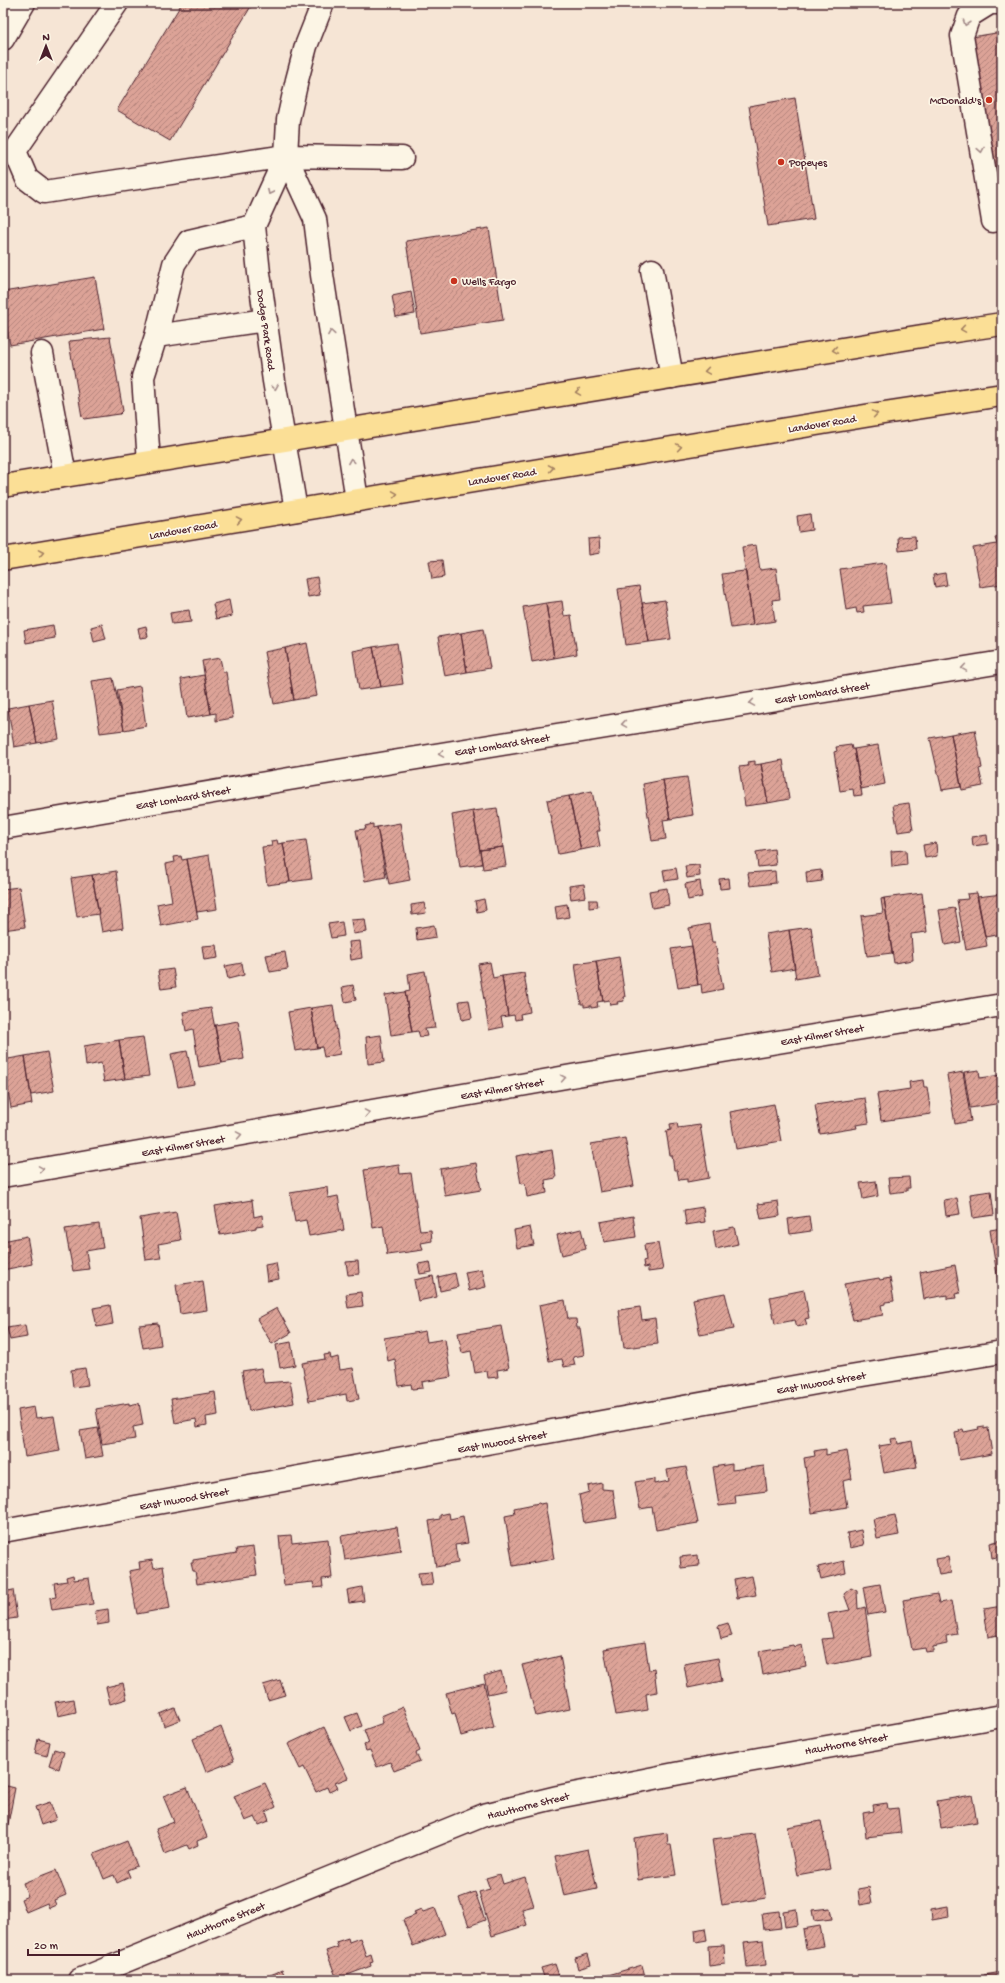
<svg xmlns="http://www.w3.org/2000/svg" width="1005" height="1983" viewBox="0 0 1005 1983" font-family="'Gochi Hand',sans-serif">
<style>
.building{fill:url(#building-hatch);stroke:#4a1f2b}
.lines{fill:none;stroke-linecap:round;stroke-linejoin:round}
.minor-casing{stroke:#4a1f2b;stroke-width:25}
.major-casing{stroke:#4a1f2b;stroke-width:25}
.minor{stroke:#fcf5e5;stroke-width:22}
.major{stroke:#fbdf96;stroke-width:22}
.oneway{stroke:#a38a88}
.oneway2{stroke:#a27f60}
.poi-dot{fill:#c8321e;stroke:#fcf5e5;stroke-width:1.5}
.labels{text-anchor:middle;stroke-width:3.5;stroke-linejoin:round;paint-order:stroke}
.poi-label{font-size:11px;fill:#4a1f2b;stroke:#fcf5e5;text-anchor:start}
.street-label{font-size:11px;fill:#4a1f2b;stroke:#fcf5e5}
</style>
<defs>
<pattern id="building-hatch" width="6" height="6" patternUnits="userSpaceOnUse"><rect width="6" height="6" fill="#dca397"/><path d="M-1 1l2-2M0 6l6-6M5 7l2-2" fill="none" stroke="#b4847b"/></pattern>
</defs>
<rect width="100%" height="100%" fill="#f6e5d5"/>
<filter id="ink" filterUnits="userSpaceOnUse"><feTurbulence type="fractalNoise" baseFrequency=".025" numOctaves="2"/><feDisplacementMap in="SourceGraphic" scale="8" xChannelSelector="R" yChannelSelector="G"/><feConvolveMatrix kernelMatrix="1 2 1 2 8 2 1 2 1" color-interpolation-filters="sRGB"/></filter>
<g filter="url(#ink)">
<!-- building -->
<path class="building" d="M182 3H253L170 141 117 110Z
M1002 32V187L999 188 995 162 986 163 966 38Z
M795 98 814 219 768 226 749 106Z
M489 228 503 320 420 333 406 241Z
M95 277 104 329 10 345 3 305V292Z
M411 292 415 314 396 317 392 296Z
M110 337 123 411 120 414 84 419 82 417 69 343 70 341Z
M810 514 812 530 799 532 797 516Z
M915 536 916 549 899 551 898 537Z
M1002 537V584L980 587 973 548 997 544 995 538Z
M599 538 600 553 589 555 588 539Z
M756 545 760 570 776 568 780 599 772 600 775 621 753 625 742 547Z
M442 560 444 577 432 579 429 561Z
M885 563 891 603 863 606 864 612 857 613 856 608 846 610 840 569Z
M744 571 746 572 753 625 731 628 722 574Z
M945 573 947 585 935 587 933 575Z
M317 577 320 595 308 597 305 579Z
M639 586 649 642 626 645 618 589Z
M229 600 232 616 216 619 213 604Z
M665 600 671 639 649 642 642 603Z
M562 601 564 616 571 615 577 654 554 658 546 603Z
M546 603 554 658 532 662 523 607Z
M189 610 191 622 172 624 170 613Z
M102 624 106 639 94 642 91 627Z
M53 625 55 638 26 643 24 630Z
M146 626 148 637 140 638 138 628Z
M483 629 490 668 467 672 461 633Z
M3 630H6L8 642 3 643Z
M461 633 467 672 445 676 438 637Z
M307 643 317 696 294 700 285 648Z
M397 643 403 684 381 687 373 647Z
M373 647 381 687 359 690 353 651Z
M285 648 294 700 274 704 264 652Z
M220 658 223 672H226L233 718 216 721V713L211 714 202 661Z
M204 675 211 714 187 718 181 679Z
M113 678 124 730 100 733 92 681Z
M140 686 146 726 124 730 117 690Z
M52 700 59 739 37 743 29 704Z
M29 704 37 743 14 747 8 708Z
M975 730 982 768 979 769 983 786 962 790 951 734Z
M951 734 961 787 942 790 930 738Z
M851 745 852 749H854L862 795 854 796 853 789 840 791 834 752 837 751 836 747Z
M878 745 885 784 861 789 854 749Z
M783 760 789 799 768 803 761 764Z
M755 761V765L761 764 768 803 745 806 739 767 748 766 747 762Z
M687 777 693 815 670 819 663 780Z
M663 780 670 819 663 820 666 839 652 841 643 784Z
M592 791 600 831H597L600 846 581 850 569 796Z
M569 796 581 850 558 854 547 800Z
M909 803 913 830 898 832 893 805Z
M497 808 503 847 480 850 473 811Z
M473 811 482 864 460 867 452 815Z
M400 823 410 880 389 884 377 827Z
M373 824V828L377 827 386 877 365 881 356 830 366 829 365 826Z
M987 835 988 844 973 846 972 837Z
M277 840 278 844 283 843 290 882 267 885 262 847 272 846 271 841Z
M306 840 312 879 290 882 283 843Z
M936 843 937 856 925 858 923 845Z
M503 847 506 866 483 869 480 850Z
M774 849 776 865 758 867 756 852Z
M906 850 907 865 892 867 891 851Z
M209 855 217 909 197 912 187 859Z
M181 856 182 860 187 859 198 919 161 926 157 904 172 901 166 864 175 862 174 857Z
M699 865 700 876 687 878 685 866Z
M676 868 678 879 665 881 663 870Z
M821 870 822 881 807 883 806 872Z
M116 871 123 928 102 932 92 875Z
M775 871 776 883 750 886 748 873Z
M92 875 99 914 77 917 71 878Z
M729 878 730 888 720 889 719 879Z
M700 881 702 897 688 900 685 884Z
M584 884 586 897 571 899 569 886Z
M19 887 25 927 3 930V889Z
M667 888 669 905 652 908 649 891Z
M922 893 927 932 911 934 913 960 894 963 884 898Z
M977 893 987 946 966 950 957 900 968 899 967 894Z
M1002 894V934L985 937 977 897Z
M884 898 892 953 867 956 861 916 883 913 881 899Z
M484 899 486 910 477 912 475 901Z
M589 900H597L598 907 589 908Z
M424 903 426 913 412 915 411 905Z
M567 904 569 917 557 919 555 906Z
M955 908 961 942 945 945 939 910Z
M365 919 367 932 353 934 351 920Z
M342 922 344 936 331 938 328 924Z
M709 924 712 942H715L723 989 702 993 701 984 698 985 689 928Z
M434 925 436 937 417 940 416 928Z
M811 927 818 975 796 979 789 930Z
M789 930 795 968 772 972 766 934Z
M360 941 362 958 351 960 349 942Z
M216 945 218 958 204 960 202 946Z
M692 946 698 985 678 988 671 949Z
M285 952 288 969 270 972 266 955Z
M619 957 625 997H623L624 1001 617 1002 618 1004 610 1005 609 1000 603 1001 596 961Z
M596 961 603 1001 597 1002 598 1007 591 1008V1006L584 1007V1004H581L575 964Z
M490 962 493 978 502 976 508 1016 501 1017 503 1027 489 1030 478 964Z
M242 963 244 975 228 979 225 966Z
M173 969 176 987 161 989 158 971Z
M425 971 435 1028 425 1029 427 1036 420 1037 418 1031 412 1032 405 992 410 991 408 974Z
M524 973 530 1012 520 1014 521 1019 515 1020 514 1015 508 1016 502 976Z
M353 985 356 1000 345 1002 342 987Z
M405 992 412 1032 391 1035 385 995Z
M469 1000 472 1018 462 1020 459 1001Z
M333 1005 340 1054 324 1057 322 1047 317 1048 311 1008Z
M211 1008 222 1063 199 1067 193 1029 186 1031 183 1012Z
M311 1008 317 1048 295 1051 288 1012Z
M238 1021 244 1059 222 1063 215 1025Z
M381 1035 384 1062 368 1064 366 1037Z
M143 1037 149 1076 125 1079 119 1040Z
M119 1040 125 1079 104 1082 101 1063 86 1066 84 1046Z
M187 1051 194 1084 178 1087 171 1054Z
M47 1052 54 1091 31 1095 25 1056Z
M25 1056 32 1104 11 1108 3 1060Z
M979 1070 980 1078 1001 1075 1002 1103 970 1108 964 1072Z
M963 1072 971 1121 955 1124 947 1075Z
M923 1080 924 1087H927L931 1114 881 1121 877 1094 910 1089 909 1082Z
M865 1098 869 1123 856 1125 857 1128 820 1134 815 1105Z
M774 1104 781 1141 736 1149 730 1112Z
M677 1123 678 1128 700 1125 709 1178 687 1182V1179L679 1180 677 1170H674L672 1155H670L666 1131 671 1130 670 1124Z
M625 1138 634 1186 600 1192 591 1144Z
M552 1150 556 1178 545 1180 547 1193 527 1197 525 1183 521 1184 516 1156Z
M476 1163 481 1190 445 1196 440 1169Z
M399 1165 400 1174 411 1173 420 1231 431 1230 432 1241 421 1243 423 1250 387 1255 383 1226 373 1228 364 1170Z
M909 1177 910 1188H907V1191L890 1193 888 1178Z
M876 1181 878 1196 863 1199 860 1183Z
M327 1187 328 1198 338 1196 344 1230 309 1236 306 1220 295 1222 290 1193Z
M991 1191 994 1215 973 1218 970 1194Z
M957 1198 960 1214 946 1216 944 1200Z
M252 1200 254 1217 262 1215 263 1225 256 1226V1228L220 1235 215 1206Z
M778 1201 780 1216 761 1219 758 1204Z
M703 1207 705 1222 686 1225 684 1210Z
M176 1212 181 1240 158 1244 161 1258 146 1260 140 1218Z
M633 1216 636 1237 604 1242 600 1222Z
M809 1216 811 1231 790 1234 788 1219Z
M99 1224 103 1248 86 1251 89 1269 73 1271 65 1229Z
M530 1227 534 1245 517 1248 514 1230Z
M734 1227 738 1244 716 1249 713 1231Z
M1002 1228V1294H1000L990 1230Z
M581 1229 586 1249 562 1255 557 1235Z
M27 1236 32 1264 3 1270V1241Z
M658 1243 663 1270 648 1272V1267L644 1268 643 1261 646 1260 644 1245Z
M358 1261 359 1274 348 1275 346 1262Z
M430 1262 432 1272 420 1274 418 1264Z
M276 1263 279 1279 267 1281 265 1265Z
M955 1265 960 1293 955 1294 956 1298 947 1299V1295L924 1299 920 1272Z
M482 1269 486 1287 469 1291 465 1272Z
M455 1273 458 1287 440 1291 438 1277Z
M433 1276 437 1297 418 1301 414 1280Z
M879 1278 880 1280 890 1278 894 1301 885 1302V1304L881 1305 883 1315 853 1320 844 1284Z
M203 1281 207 1310 180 1314 176 1285Z
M804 1290 809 1318 805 1319 807 1325 797 1327 795 1320 775 1324 770 1297Z
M361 1292 363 1306 348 1308 346 1294Z
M725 1293 734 1329 700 1335 693 1299Z
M565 1300 568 1319H576L577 1328H580L584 1355 573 1357 575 1365 564 1367 562 1359 549 1361 539 1305Z
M110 1305 113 1324 97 1327 93 1308Z
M640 1307 642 1320 655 1318 658 1344 624 1348 619 1310Z
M277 1308 291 1333 272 1344 257 1319Z
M158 1323 161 1345 143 1348 139 1325Z
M25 1325 27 1337 10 1340 7 1328Z
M501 1326 509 1368 497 1370 498 1377 488 1378 487 1371 475 1373 471 1351 462 1353 458 1333Z
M425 1331 427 1342 445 1339 451 1377 422 1382 423 1388 412 1389 411 1384 399 1386 395 1359 388 1361 384 1338Z
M291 1342 295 1365 280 1368 276 1345Z
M330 1354 331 1359 338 1357 340 1370 353 1368 359 1399 347 1401 346 1394 309 1401 302 1363 325 1359 324 1355Z
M85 1368 88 1385 73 1387 71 1370Z
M261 1368 264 1383 290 1381 294 1403 249 1411 242 1371Z
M215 1392 218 1415 206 1417 207 1425 197 1427 196 1419 175 1423 171 1399Z
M129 1403V1405L139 1403 143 1425 133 1427 135 1439 102 1444 96 1409Z
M34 1407 36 1418 54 1416 60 1451 25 1457 18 1410Z
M984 1426V1429L988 1428 992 1454 959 1460 955 1433 960 1432 959 1430 963 1429 964 1432 979 1429 978 1427Z
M98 1428 103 1456 85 1459 80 1431Z
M897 1438 898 1444 912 1441 917 1467 884 1473 879 1446 892 1444 891 1439Z
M826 1449V1455L847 1451 852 1479 843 1481 847 1507 812 1513 804 1458 815 1456 814 1451Z
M732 1464V1470L764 1466 767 1491 735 1495 736 1504 719 1506 713 1467Z
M686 1467 698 1523 656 1530 652 1507 640 1509 635 1482 654 1479V1484L669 1481 667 1470Z
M602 1483V1489L613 1490 617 1518 584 1523 579 1495 589 1492 588 1486Z
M539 1503 540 1504 545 1503 554 1559 513 1566 505 1516 515 1514 514 1508Z
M449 1513 450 1519 463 1516 468 1543 455 1545 458 1563 436 1567 429 1521 440 1519V1515Z
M895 1515 899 1535 877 1539 873 1519Z
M397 1527 401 1551 345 1560 341 1536Z
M861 1530 864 1545 850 1548 847 1533Z
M291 1535 292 1543 328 1539 332 1578 322 1579 323 1587 314 1588 313 1582 284 1585 279 1536Z
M1002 1540V1556L992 1558 990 1543Z
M253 1547 257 1575 197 1584 195 1571H193L191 1563H193V1560L237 1553 236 1549Z
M698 1555 699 1566 681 1568 680 1557Z
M948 1557 951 1573 939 1575 936 1559Z
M152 1560 154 1568 163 1566 170 1608 137 1614 129 1571 140 1569 139 1562Z
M844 1561 846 1573 821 1579 818 1567Z
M431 1572 433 1585 420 1586 418 1573Z
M73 1575 74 1580 89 1578 93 1604 52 1610 50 1598 56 1597 54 1583 67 1581 66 1577Z
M752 1576 756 1595 737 1598 734 1579Z
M880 1584 885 1612 868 1615 863 1587Z
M362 1587 364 1601 349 1603 347 1590Z
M851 1588 857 1591 858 1609 865 1607 872 1657 827 1665 822 1639 833 1638 828 1614 850 1610 844 1594Z
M13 1590 17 1618 3 1620V1592Z
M937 1594 939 1603 951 1601 957 1634 946 1636 947 1644 933 1647V1651L926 1652 925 1648 912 1650 903 1600Z
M1002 1606V1642H999L997 1635 988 1637 984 1609Z
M108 1609 109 1623 97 1625 95 1611Z
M728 1623 732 1636 721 1639 718 1626Z
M645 1642 649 1670 654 1669 657 1692 646 1694 648 1710 616 1715 604 1649Z
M793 1645 794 1647 802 1645 806 1666 763 1675 759 1651Z
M560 1656 570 1709 536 1716 522 1665Z
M718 1658 722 1681 688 1688 684 1664Z
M501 1671 506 1690 488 1694 484 1676Z
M280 1680 285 1695 268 1700 263 1685Z
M123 1683 127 1699 110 1704 106 1687Z
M484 1683 494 1727 461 1736 455 1713 452 1714 446 1693Z
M74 1699 76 1712 58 1716 55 1702Z
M403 1707 420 1751 416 1753 420 1761 394 1771 390 1762 377 1767 370 1750 366 1751 364 1745 369 1743 364 1730 383 1723 381 1716Z
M175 1708 180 1720 164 1726 160 1714Z
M357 1713 362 1726 351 1731 345 1717Z
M221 1727 234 1761 206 1772 193 1739Z
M324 1727 348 1778 335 1783 338 1788 329 1792 327 1787 316 1792 304 1767 300 1769 288 1744Z
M38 1739 50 1742 47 1756 35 1753Z
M54 1749 64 1752 59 1769 49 1765Z
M265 1783 276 1807 266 1812 269 1821 259 1825 255 1817 245 1821 234 1796Z
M3 1785 15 1788 3 1850Z
M187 1787 207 1837 197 1841 198 1845 189 1849 187 1845 165 1854 156 1829 174 1822 163 1796Z
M1002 1790V1814L998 1791Z
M972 1795 977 1822 941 1828 937 1801Z
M50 1802 56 1820 41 1825 35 1807Z
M887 1803 888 1809 898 1808 901 1833 866 1837 863 1813 874 1811 873 1805Z
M821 1821 830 1869 797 1875 787 1827Z
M667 1833 668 1845H671L676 1875 638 1880 634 1838Z
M755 1834 766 1898 722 1905 712 1839Z
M127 1841 137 1866 127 1870 130 1877 117 1883 114 1875 104 1879 94 1854Z
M588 1849 597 1889 564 1896 555 1856Z
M56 1870 66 1895 54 1900 56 1905 49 1908 47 1903 26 1912 21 1899 28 1896 23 1883Z
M500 1874 503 1884 525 1877 534 1906 522 1909 527 1925 492 1936 479 1892 490 1889 486 1878Z
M869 1887 872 1903 860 1905 858 1889Z
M475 1892 485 1920 469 1926 459 1898Z
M948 1906 949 1917 932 1920 931 1909Z
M435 1908 445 1934 413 1946 403 1920 416 1915 414 1912 421 1909 423 1912Z
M830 1908 832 1919 814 1921 812 1910Z
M796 1909 798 1925 785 1927 783 1911Z
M779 1911 781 1928 764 1930 762 1913Z
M820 1926 824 1946 806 1949 803 1929Z
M705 1928 707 1940 696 1942 695 1930Z
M348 1938 349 1942 360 1938 366 1956 371 1954 373 1961 370 1962 371 1966 337 1979 326 1951 338 1947 336 1942Z
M763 1940 766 1965 747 1967 744 1942Z
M724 1945 725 1964 709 1966 708 1946Z
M588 1954 591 1965 578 1969 575 1958Z
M999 1955H1002V1980H984V1975L1002 1972Z
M555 1964 560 1979 545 1980 541 1968Z
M642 1965 646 1980H607L605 1976Z
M282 1970 287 1980H259Z"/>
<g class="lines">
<defs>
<path id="minor" d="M117 3 15 151 27 179 44 192 286 156 402 158
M3 39 24 3
M286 156 315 219 322 275 357 500
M993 221 962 36 969 16 990 3H997
M652 270 672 377
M156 336 174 264 189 241 254 226
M42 353 65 475
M149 462 143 377 156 336 266 320
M296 510 274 381 259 273 254 226 286 156 288 120 297 80 306 46 323 3
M3 828 289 779 1002 662
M3 1176 583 1074 1002 1005
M3 1531 838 1379 1002 1352
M79 1980 484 1815 558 1797 680 1773 1002 1716"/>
<path id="major" d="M3 486 922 336 1002 324
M3 559 871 415 1002 395"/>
</defs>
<!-- minor casing -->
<use href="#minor" class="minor-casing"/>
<!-- major casing -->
<use href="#major" class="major-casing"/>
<!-- minor -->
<use href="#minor" class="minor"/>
<!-- major -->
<use href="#major" class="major"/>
</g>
<!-- one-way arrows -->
<defs><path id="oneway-chevron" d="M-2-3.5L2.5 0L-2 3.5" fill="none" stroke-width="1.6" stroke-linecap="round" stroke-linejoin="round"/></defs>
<g class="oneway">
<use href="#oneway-chevron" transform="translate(966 23) rotate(109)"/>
<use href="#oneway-chevron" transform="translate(981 150) rotate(80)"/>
<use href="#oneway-chevron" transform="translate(270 192) rotate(115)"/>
<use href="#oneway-chevron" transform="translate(331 333) rotate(-99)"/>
<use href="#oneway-chevron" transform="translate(275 387) rotate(81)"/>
<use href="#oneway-chevron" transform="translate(351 461) rotate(-99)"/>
<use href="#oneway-chevron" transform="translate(964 668) rotate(171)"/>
<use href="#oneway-chevron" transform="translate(752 703) rotate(171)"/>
<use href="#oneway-chevron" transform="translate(624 724) rotate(171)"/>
<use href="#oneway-chevron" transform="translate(441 754) rotate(171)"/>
<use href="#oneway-chevron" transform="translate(563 1078) rotate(-10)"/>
<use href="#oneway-chevron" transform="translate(367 1113) rotate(-10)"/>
<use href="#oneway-chevron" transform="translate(239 1135) rotate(-10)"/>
<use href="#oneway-chevron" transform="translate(41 1169) rotate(-9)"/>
</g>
<g class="oneway2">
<use href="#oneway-chevron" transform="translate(963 329) rotate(171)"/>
<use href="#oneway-chevron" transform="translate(835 350) rotate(171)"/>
<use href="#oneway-chevron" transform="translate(707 371) rotate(171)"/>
<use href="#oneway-chevron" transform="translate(578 392) rotate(171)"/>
<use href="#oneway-chevron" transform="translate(875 414) rotate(-9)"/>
<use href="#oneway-chevron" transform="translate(679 447) rotate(-9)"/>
<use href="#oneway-chevron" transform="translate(551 468) rotate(-9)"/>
<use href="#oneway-chevron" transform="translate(395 494) rotate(-9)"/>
<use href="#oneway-chevron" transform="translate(239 520) rotate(-10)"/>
<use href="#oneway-chevron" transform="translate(41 553) rotate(-10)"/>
</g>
</g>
<!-- markers -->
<g class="poi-dot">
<circle cx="989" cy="100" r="4"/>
<circle cx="781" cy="162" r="4"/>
<circle cx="454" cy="281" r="4"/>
</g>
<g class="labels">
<!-- poi labels -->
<g class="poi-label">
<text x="981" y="104" text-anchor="end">McDonald's</text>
<text x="789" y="166">Popeyes</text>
<text x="462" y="285">Wells Fargo</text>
</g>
<!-- street labels -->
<g class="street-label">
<text transform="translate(267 330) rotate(82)" y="4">Dodge Park Road</text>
<text transform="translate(822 423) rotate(-9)" y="4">Landover Road</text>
<text transform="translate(502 476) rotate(-9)" y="4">Landover Road</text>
<text transform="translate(183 529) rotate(-10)" y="4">Landover Road</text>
<text transform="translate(822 692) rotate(-9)" y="4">East Lombard Street</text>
<text transform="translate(502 744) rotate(-9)" y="4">East Lombard Street</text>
<text transform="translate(183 797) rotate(-10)" y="4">East Lombard Street</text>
<text transform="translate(822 1034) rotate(-10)" y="4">East Kilmer Street</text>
<text transform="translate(502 1088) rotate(-10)" y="4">East Kilmer Street</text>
<text transform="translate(183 1145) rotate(-10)" y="4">East Kilmer Street</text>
<text transform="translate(821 1382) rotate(-10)" y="4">East Inwood Street</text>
<text transform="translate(502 1441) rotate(-10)" y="4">East Inwood Street</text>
<text transform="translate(184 1498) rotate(-10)" y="4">East Inwood Street</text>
<text transform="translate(846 1743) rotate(-10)" y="4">Hawthorne Street</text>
<text transform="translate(528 1805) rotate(-14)" y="4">Hawthorne Street</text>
<text transform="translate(225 1920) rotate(-22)" y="4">Hawthorne Street</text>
</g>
</g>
<!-- margin -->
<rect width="1005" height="1983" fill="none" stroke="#fcf5e5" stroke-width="16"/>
<rect x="8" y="8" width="989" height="1967" fill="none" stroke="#4a1f2b" stroke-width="1.5" filter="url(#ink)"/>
<!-- north arrow -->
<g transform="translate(46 46)" stroke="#fcf5e5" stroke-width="3" paint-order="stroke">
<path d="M0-3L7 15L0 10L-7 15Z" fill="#4a1f2b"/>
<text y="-6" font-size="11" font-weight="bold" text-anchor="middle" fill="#4a1f2b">N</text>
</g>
<!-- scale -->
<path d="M28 1949v6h91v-6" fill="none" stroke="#4a1f2b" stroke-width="2"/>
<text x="34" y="1949" font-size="12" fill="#4a1f2b" stroke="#fcf5e5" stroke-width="3" paint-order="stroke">20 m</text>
</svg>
